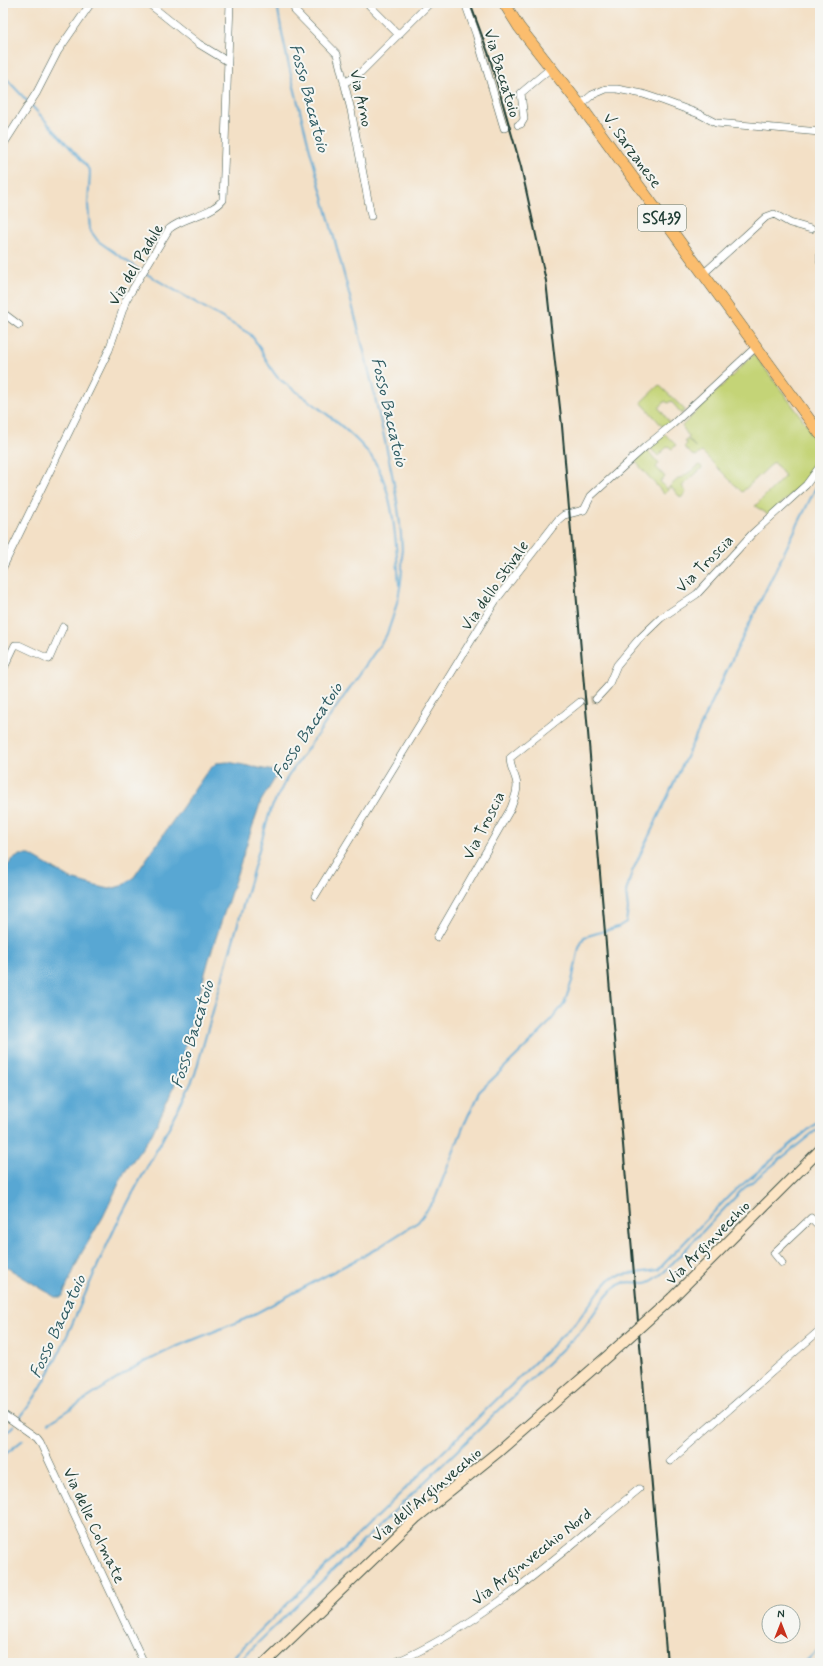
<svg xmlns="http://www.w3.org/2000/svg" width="823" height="1666" viewBox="0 0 823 1666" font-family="Mynerve,sans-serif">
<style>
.green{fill:#c4d477;stroke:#728856}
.water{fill:#59a7d3;stroke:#3c7284}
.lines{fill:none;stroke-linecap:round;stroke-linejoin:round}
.stream{stroke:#59a7d3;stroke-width:2}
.street-tunnel{stroke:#c9bfa9;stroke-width:7;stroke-dasharray:7 3.5;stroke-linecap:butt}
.street-casing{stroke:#3f554a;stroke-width:8}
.secondary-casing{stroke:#3f554a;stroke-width:12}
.primary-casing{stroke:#3f554a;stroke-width:12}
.street{stroke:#fff;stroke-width:7}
.secondary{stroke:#fde5c5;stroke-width:10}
.primary{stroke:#fbbd6e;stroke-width:11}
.rail{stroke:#1f3d34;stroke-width:2}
.secondary-bridge-casing{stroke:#3f554a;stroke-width:12;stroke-linecap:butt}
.secondary-bridge{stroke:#fde5c5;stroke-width:10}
.labels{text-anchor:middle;stroke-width:4;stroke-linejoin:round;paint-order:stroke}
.shield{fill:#f6f6f2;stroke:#60746d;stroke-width:1}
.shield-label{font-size:15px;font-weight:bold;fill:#1f3d34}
.street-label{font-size:16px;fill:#1f3d34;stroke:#f6f6f2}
.water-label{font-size:17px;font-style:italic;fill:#305d64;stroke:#f6f6f2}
</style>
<rect width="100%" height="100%" fill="#f6f6f2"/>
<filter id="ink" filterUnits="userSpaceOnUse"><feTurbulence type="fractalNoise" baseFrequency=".025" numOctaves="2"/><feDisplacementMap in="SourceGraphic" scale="8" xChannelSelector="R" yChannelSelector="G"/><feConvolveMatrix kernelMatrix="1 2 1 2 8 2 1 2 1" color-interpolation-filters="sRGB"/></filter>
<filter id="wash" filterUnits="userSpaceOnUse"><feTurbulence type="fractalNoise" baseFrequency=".012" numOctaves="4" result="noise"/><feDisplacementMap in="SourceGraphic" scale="16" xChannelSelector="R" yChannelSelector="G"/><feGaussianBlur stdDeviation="0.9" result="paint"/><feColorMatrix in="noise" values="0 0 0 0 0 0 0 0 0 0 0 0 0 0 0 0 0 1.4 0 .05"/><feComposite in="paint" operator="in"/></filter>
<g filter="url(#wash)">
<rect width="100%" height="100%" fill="#f3e0c6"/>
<!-- green -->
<path class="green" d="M754 354 820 442V459L804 483 769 515 755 506 785 476 774 462 742 492 702 452 696 456 692 455 684 447 687 444 685 441 687 439 696 448 688 438 689 437 682 426Z
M659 385 685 410 682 414 671 401 668 403 665 401 659 408 670 423 664 428 641 402Z
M665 434 676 445 672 449 668 446 658 456 650 448Z
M647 450 659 464 656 467 665 477 660 481 667 489 680 477 681 478 700 465 702 468 682 486 686 492 681 498 671 487 664 494 635 461Z"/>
<!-- water -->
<path class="water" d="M228 762 279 772 261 801 256 816 209 959 174 1087 152 1134 124 1173 103 1217 81 1254 62 1297H55L3 1265V872L12 860 20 855H30L71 879 96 886 110 889 121 886 134 877 206 773 216 763Z"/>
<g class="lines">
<!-- stream -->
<path class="stream" d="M3 75 28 102
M31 105 86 165 90 172 88 205 90 230 98 241 141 271
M145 273 250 334C262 347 265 363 278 378 307 400 343 423 367 451 395 483 396 545 399 585
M17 1421C36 1399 48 1375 61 1349 79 1310 95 1269 114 1230 139 1177 172 1128 195 1074L270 811 287 778 386 636C394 616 401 591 402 569 404 513 386 447 374 393 355 310 331 228 309 146 297 98 284 52 277 3
M49 1423 137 1366 173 1348 245 1319 376 1249 418 1222 435 1199 464 1125 479 1092 544 1029 564 1004 572 981 579 948 584 937 618 927 626 922 628 909 626 892 632 872 736 651 820 479
M3 1436 14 1425
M3 1456 23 1440
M227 1663 578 1320 601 1289 612 1277 621 1275 658 1270 731 1194 820 1120
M237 1663 583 1329C592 1317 608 1288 623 1283 630 1281 638 1283 645 1283 652 1283 658 1276 664 1272L743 1189 820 1127
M804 1663 820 1648"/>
</g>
</g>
<g filter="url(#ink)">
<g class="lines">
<!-- street-tunnel -->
<path class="street-tunnel" d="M580 702 596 699"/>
<defs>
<path id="street" d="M148 3 199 44 227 61
M293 3 295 11 337 54 351 110 371 216
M367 3 399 35
M465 3 476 34 504 128 507 127
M344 83 358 75 430 3
M580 105 592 95 606 89H617L643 94 664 101 699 114 716 123 820 132
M518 125 521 124 524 119 521 93 551 68
M3 145 37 92 58 51 91 3
M820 255V261
M703 274 766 217 774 214 790 223 811 229
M3 313 19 325
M3 567 109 350 126 300 169 229C185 216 209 216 223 200L230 3
M3 670 15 645H19L49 659 63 627
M596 699 608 686 617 665 638 640 661 618 697 594 752 534 806 485 820 466
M315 896 496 600 558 520 564 515 584 510 591 496 645 447 673 424 757 346
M437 937 511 808C514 799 519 789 516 780 514 772 510 767 510 758L580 702
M782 1263 774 1253 811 1218 820 1227
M3 1414 37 1438 40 1442 144 1663
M670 1461 820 1330
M394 1663C486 1623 562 1552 639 1489"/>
<path id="secondary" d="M672 1298 820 1150
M265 1663 417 1517 499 1451 611 1353"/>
<path id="primary" d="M504 3 519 27 580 105 820 434"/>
</defs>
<!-- street casing -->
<use href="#street" class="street-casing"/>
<!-- secondary casing -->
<use href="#secondary" class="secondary-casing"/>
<!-- primary casing -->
<use href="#primary" class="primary-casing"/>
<!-- street -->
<use href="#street" class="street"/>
<!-- secondary -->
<use href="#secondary" class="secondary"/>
<!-- primary -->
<use href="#primary" class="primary"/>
<!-- rail -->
<path class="rail" d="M470 3 489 55 521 167 546 281 562 426 667 1663"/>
<defs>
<path id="secondary-bridge" d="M611 1353 672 1298"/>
</defs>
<!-- secondary-bridge casing -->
<use href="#secondary-bridge" class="secondary-bridge-casing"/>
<!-- secondary-bridge -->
<use href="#secondary-bridge" class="secondary-bridge"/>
</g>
</g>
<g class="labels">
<!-- shield labels -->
<rect class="shield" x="638" y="205" width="48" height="26" rx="3"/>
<g class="shield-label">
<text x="662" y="223">SS439</text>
</g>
<!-- street labels -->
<g class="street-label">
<text transform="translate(503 73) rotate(73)" y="6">Via Baccatoio</text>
<text transform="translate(362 98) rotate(78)" y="6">Via Arno</text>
<text transform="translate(633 150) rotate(54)" y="6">V. Sarzanese</text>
<text transform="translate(135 264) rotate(-59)" y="6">Via del Padule</text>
<text transform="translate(704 563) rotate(-45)" y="6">Via Troscia</text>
<text transform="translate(494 585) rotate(-55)" y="6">Via dello Stivale</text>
<text transform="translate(483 825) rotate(-63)" y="6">Via Troscia</text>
<text transform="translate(707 1242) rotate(-45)" y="6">Via Arginvecchio</text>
<text transform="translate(426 1494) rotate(-40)" y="6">Via dell'Arginvecchio</text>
<text transform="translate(95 1525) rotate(65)" y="6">Via delle Colmate</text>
<text transform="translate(531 1556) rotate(-38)" y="6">Via Arginvecchio Nord</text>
</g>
<!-- water labels -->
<g class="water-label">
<text transform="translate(310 98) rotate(75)" y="6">Fosso Baccatoio</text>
<text transform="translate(390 412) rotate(77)" y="6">Fosso Baccatoio</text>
<text transform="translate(307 730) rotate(-56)" y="6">Fosso Baccatoio</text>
<text transform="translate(192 1034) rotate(-73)" y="6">Fosso Baccatoio</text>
<text transform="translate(57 1326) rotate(-65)" y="6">Fosso Baccatoio</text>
</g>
</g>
<!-- margin -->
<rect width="823" height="1666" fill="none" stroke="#f6f6f2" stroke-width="16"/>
<!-- north arrow -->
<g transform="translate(781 1624)"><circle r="19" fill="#f6f6f2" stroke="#a0aca6"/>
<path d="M0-3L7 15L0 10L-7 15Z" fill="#c8321e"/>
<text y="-6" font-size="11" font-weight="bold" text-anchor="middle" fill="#1f3d34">N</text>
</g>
</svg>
